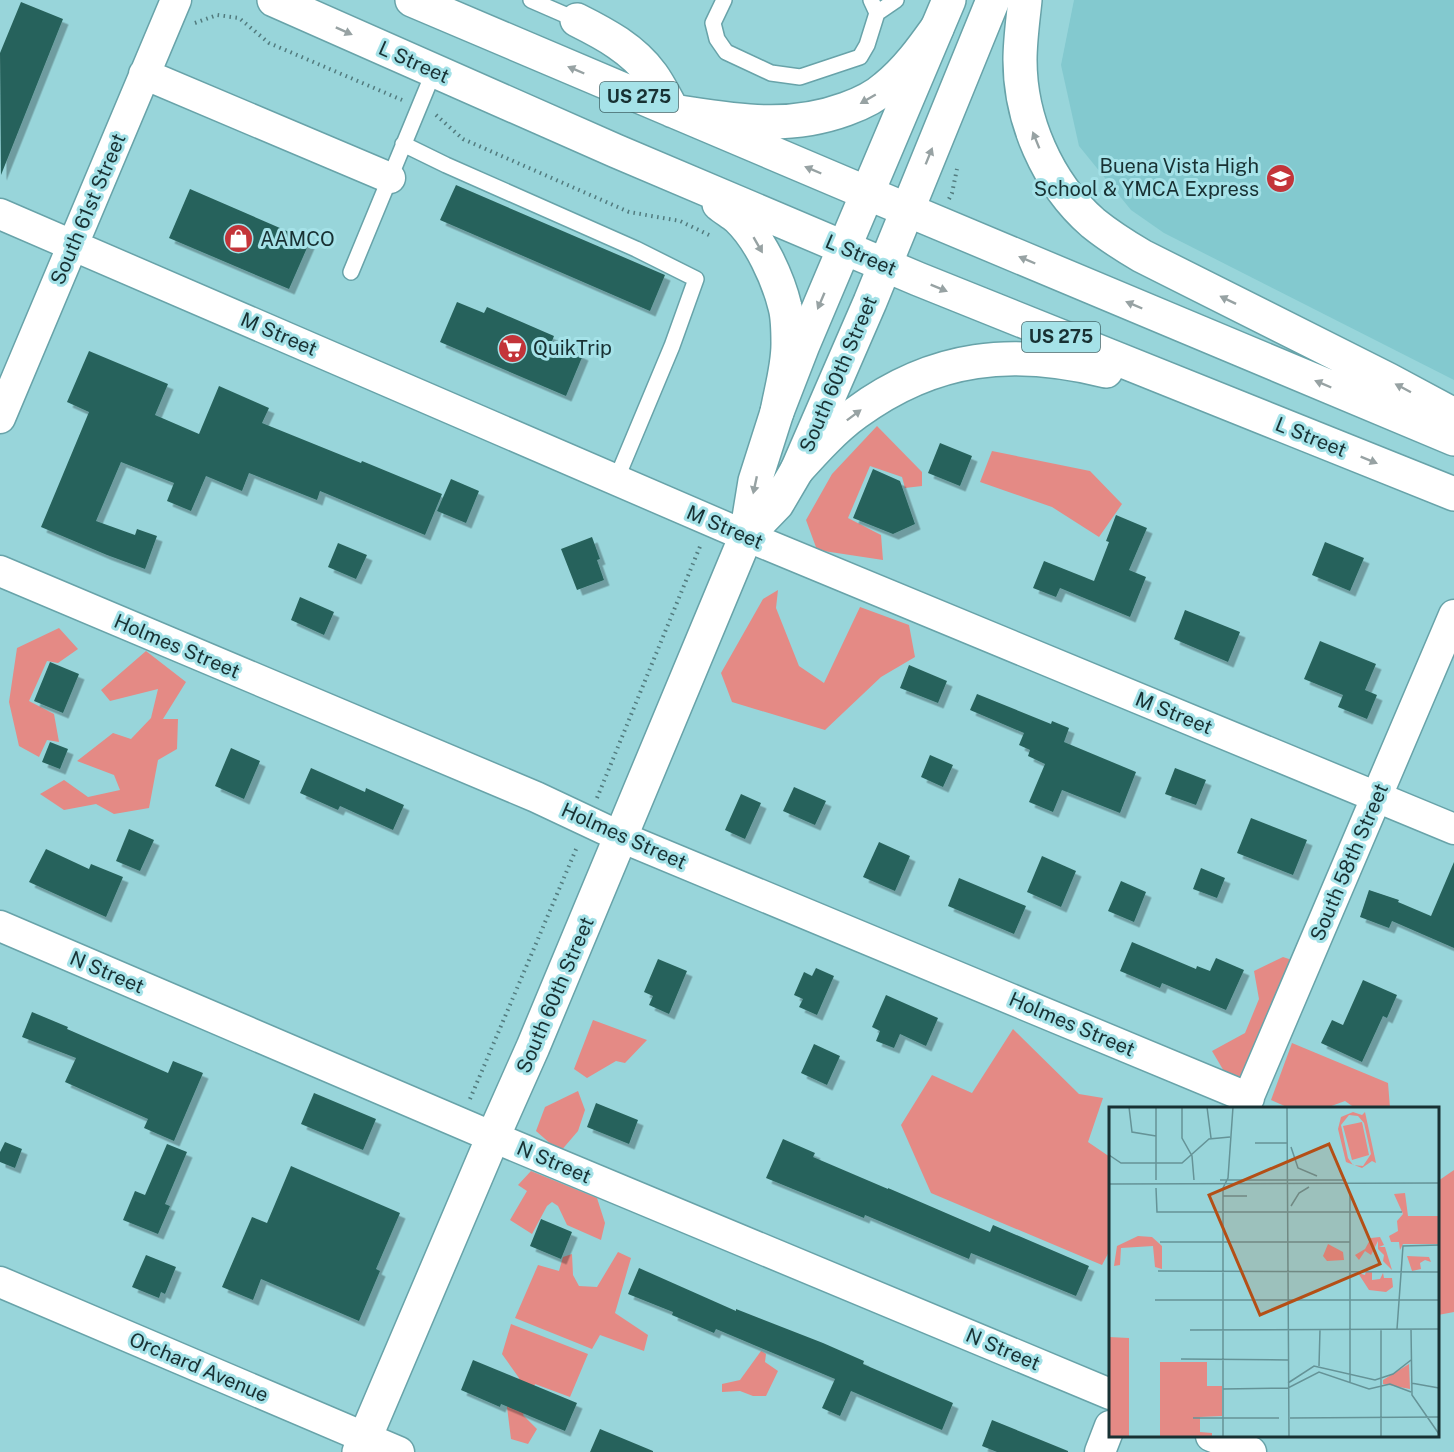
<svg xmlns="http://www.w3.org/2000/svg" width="1454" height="1452" viewBox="0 0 1454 1452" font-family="'Public Sans',sans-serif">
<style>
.built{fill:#83c9cf}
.green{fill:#e48a85}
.building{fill:#28625b;filter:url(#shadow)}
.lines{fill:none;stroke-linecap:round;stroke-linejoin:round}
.service-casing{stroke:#68a3a9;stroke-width:18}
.minor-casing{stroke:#68a3a9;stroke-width:33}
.secondary-casing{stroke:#68a3a9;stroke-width:36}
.primary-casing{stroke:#68a3a9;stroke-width:36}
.path{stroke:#527b7e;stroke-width:4;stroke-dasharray:1.5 4.5;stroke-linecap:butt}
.service{stroke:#fff;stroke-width:15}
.minor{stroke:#fff;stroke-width:30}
.secondary{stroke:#fff;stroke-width:33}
.primary{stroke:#fff;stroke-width:33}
.oneway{fill:#97a2a3}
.labels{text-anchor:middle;stroke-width:6;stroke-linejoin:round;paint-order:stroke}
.shield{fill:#a5e2e8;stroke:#426669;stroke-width:1.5}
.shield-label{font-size:18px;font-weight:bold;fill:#183133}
.street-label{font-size:20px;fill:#183133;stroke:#a5e2e8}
.poi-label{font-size:20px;fill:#183133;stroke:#a5e2e8;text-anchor:start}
.inset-road{fill:none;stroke:#659397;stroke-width:1.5}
.view{fill:#b44f16;fill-opacity:0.15;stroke:#b44f16;stroke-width:3}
.inset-edge{fill:none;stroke:#183133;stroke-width:3}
</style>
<defs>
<filter id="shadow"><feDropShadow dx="5.5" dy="5.5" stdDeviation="0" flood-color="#0004"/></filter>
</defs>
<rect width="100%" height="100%" fill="#98d5da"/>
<!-- built -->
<path class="built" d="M1074 0H1454V380L1164 233 1131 210 1079 146 1061 65Z"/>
<!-- green -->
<path class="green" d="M877 426 922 472V486L905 488 902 477 870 466 848 518 881 535 883 560 817 550 806 520 832 474Z
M992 451 1090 471 1122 504 1099 537 1052 507 980 482Z
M778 590 776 608 799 666 824 683 860 607 909 625 915 657 881 677 825 730 732 702 721 673 763 599Z
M59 628 78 649 58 663 47 661 29 701 54 714 59 742 47 740 39 757 19 746 9 702 17 648Z
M146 651 186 682 163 719H178L177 749 158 760 149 808 114 814 96 804 64 810 40 794 64 780 88 797 120 790 114 775 77 761 113 733 131 739 151 718 158 689 110 701 101 690Z
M1283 957 1304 964 1255 1080 1231 1083 1212 1051 1245 1033 1259 999 1254 971Z
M593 1020 647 1040 625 1063 616 1061 587 1078 574 1069Z
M1013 1029 1079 1094 1103 1098 1088 1142 1110 1157V1250L1102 1265 931 1193 901 1125 932 1075 972 1093Z
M1292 1043 1388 1083 1390 1108H1355L1345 1101 1326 1108H1289L1271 1100Z
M578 1091 585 1110 578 1131 560 1152 536 1131 545 1107Z
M1454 1170V1312L1438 1315V1181Z
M531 1171 597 1198 605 1223 601 1240 567 1225 558 1206 552 1202 547 1206 532 1234 510 1220 527 1191 518 1185Z
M618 1252 631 1258 615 1313 648 1335 644 1351 600 1335 592 1349 515 1318 538 1265 559 1271 563 1257 572 1254 573 1275 579 1286 597 1287Z
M511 1324 588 1354 570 1397 535 1384 523 1415 537 1429 528 1444 511 1439 507 1407 519 1378 502 1354Z
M761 1351 766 1354 765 1362 778 1371 766 1396H753L740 1391 722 1392V1384L740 1380Z"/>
<!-- building -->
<path class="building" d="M21 2 63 19 1 175 0 53Z
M456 185 665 275 650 311 440 220Z
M190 189 310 241 289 289 169 238Z
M457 302 484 313 487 307 554 336 552 341 583 355 566 396 440 342Z
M89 351 168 384 155 415 199 434 219 386 269 408 262 423 361 463 362 461 442 494 425 535 320 491 317 500 249 473 242 491 206 476 191 511 167 501 174 483 121 462 96 521 135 535 137 529 157 536 145 569 107 555 41 527 89 412 67 402Z
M940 443 972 456 960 486 928 473Z
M873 469 900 481 915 524 893 534 853 518Z
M451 479 479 491 466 523 437 511Z
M1116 515 1147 528 1129 570 1146 577 1130 617 1060 588 1056 597 1033 588 1044 561 1094 581 1109 542 1106 541Z
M592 537 600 559 597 560 604 580 577 590 561 549Z
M1325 542 1364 558 1350 591 1312 575Z
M338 543 367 555 356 579 328 567Z
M300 597 334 612 324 635 291 620Z
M1185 610 1240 632 1228 662 1174 639Z
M1320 641 1376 664 1365 690 1377 695 1367 719 1338 707 1343 695 1304 679Z
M50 662 79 674 63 713 34 701Z
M909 665 947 681 938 703 900 688Z
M977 694 1051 724 1052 721 1069 728 1064 742 1136 772 1120 813 1062 790 1053 812 1029 802 1045 764 1028 756 1030 750 1019 745 1024 733 970 710Z
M50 742 68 749 60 769 42 762Z
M231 748 260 761 244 799 215 786Z
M930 755 953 765 943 787 921 777Z
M311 768 365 792 366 788 404 805 393 830 340 806 338 810 300 793Z
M1175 768 1206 780 1196 805 1165 794Z
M794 787 826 801 815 825 783 811Z
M741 794 761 803 745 839 725 830Z
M1251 818 1307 840 1293 875 1237 853Z
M129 829 154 840 140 871 116 861Z
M879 842 910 856 895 891 863 877Z
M46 849 89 869 91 864 123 877 106 917 29 882Z
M1042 856 1076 871 1061 907 1027 892Z
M1454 862V948L1392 921 1389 928 1360 917 1369 890 1399 900 1398 902 1431 916Z
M1201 868 1225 878 1217 898 1193 889Z
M959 878 1026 906 1014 934 948 906Z
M1121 881 1146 892 1134 922 1108 911Z
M1132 942 1196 969 1197 966 1210 971 1216 958 1244 970 1226 1010 1162 983 1160 988 1120 971Z
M658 959 687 971 669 1014 649 1005 653 996 644 992Z
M816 968 834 976 817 1015 799 1007 803 999 794 995 804 972 812 976Z
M1363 980 1397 995 1387 1018 1383 1016 1362 1062 1321 1043 1332 1020 1343 1025Z
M886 995 938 1018 926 1046 900 1034 894 1048 876 1041 880 1031 872 1027Z
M32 1012 68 1027 67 1029 168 1073 173 1061 203 1073 174 1141 144 1128 148 1119 65 1082 76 1058 22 1037Z
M814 1044 840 1056 827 1085 801 1073Z
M314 1093 376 1119 363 1150 301 1124Z
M596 1103 638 1120 629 1144 587 1127Z
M783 1139 815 1153 813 1157 888 1189V1188L990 1232 993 1225 1089 1266 1076 1296 971 1253 969 1259 865 1215 864 1218 766 1178Z
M5 1142 22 1149 15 1168 0 1162V1152Z
M167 1144 187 1152 165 1204 170 1206 158 1234 123 1220 135 1191 145 1195Z
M291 1166 400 1213 376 1269 380 1271 359 1321 261 1279 253 1300 222 1287 252 1217 267 1223Z
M541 1219 572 1232 561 1259 530 1246Z
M146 1255 176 1267 165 1294 161 1292 159 1298 132 1287Z
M639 1268 736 1311V1309L823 1343 864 1361 863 1364 953 1403 942 1430 851 1391 840 1416 822 1408 835 1379 716 1329 714 1333 672 1315 673 1312 628 1294Z
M473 1360 577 1403 565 1431 501 1404 500 1407 461 1390Z
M992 1420 1068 1451V1452H997L982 1446Z
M600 1429 653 1451V1452H590Z"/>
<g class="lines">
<defs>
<path id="service" d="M531 0 577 20
M724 0 713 23 717 39 726 52 771 73 800 77 860 57 867 45 877 13 871 0
M877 13 896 0
M403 144 446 165 636 249 696 279 672 346 616 480
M351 272 434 71"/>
<path id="minor" d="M144 74 390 178
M0 214 746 536 1454 829
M0 418 176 0
M0 571 536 797 621 837 1249 1098
M0 926 493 1137 1110 1394
M1244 1108 1454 615
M0 1282 399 1452
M1211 1436 1251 1452
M1100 1452 1110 1426"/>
<path id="secondary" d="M746 536 777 504 797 470 870 302 993 0
M359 1452 493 1137 533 1047 746 536 755 481 777 412 803 345 949 0"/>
<path id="primary" d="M274 0 616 151 918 279 1454 494
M412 0 867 193 1454 439
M1025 0C1023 20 1020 40 1020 60 1020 119 1047 183 1093 223 1109 236 1125 246 1142 256L1389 380 1454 415
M577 20C605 34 633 49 652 75 660 86 666 99 673 111 734 120 786 131 846 109 860 104 875 97 886 87 907 70 922 49 937 28
M719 204C725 209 732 213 738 218 760 239 778 278 785 307 788 318 788 332 788 344 788 367 781 390 777 412
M797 470C815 450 834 429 856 413 935 355 1013 348 1106 371"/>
</defs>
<!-- service casing -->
<use href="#service" class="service-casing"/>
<!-- minor casing -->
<use href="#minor" class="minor-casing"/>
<!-- secondary casing -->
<use href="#secondary" class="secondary-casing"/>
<!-- primary casing -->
<use href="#primary" class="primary-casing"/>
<!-- path -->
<path class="path" d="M195 23 217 15 239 18 269 43 402 100
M436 115 463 139 629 212 680 221 709 235
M949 199 952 193 957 169
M597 798 701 544
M470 1099 577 847"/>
<!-- service -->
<use href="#service" class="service"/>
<!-- minor -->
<use href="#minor" class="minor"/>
<!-- secondary -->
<use href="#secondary" class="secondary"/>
<!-- primary -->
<use href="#primary" class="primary"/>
</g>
<!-- one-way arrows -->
<defs><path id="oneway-solid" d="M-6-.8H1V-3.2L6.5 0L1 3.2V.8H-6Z" transform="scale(1.5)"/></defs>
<g class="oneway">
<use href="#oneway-solid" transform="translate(344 31) rotate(24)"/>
<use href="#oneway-solid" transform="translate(576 70) rotate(-157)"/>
<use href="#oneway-solid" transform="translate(868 99) rotate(150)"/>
<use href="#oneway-solid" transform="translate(1036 140) rotate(-112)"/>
<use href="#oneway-solid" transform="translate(929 156) rotate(-68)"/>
<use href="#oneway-solid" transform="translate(813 170) rotate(-157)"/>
<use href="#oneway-solid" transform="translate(758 245) rotate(60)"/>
<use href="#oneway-solid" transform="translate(1027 260) rotate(-157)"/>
<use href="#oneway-solid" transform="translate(939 288) rotate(22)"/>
<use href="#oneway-solid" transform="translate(1228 300) rotate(-154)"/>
<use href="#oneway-solid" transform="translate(821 301) rotate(113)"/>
<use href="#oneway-solid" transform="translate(1134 305) rotate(-157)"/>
<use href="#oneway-solid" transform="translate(1323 384) rotate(-157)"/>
<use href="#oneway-solid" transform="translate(1403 388) rotate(-152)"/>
<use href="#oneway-solid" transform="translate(854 415) rotate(-37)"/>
<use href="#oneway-solid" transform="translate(1369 460) rotate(22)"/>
<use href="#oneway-solid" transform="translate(755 485) rotate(102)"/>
</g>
<!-- icons -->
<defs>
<symbol id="school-disc" viewBox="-11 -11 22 22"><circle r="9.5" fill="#c33439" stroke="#a5e2e8"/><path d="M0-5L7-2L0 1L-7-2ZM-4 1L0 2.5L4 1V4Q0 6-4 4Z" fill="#fff"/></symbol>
<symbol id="shop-disc" viewBox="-11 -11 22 22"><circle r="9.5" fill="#c33439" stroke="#a5e2e8"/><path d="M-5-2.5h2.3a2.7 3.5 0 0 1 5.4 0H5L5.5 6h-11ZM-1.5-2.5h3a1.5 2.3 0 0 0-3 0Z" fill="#fff"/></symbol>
<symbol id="supermarket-disc" viewBox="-11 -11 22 22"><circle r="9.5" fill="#c33439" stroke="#a5e2e8"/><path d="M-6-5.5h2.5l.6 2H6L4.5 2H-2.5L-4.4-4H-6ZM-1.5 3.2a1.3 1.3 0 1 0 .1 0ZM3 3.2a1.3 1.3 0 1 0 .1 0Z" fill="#fff"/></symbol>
</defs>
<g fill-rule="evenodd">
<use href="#school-disc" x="1264" y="162" width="33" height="33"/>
<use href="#shop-disc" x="222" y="222" width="33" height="33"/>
<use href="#supermarket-disc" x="496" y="332" width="33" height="33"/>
</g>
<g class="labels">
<!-- shield labels -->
<g class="shield">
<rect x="600" y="82" width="78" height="30" rx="4.5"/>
<rect x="1022" y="322" width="78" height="30" rx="4.5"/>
</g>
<g class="shield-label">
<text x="639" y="103">US 275</text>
<text x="1061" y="343">US 275</text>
</g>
<!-- street labels -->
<g class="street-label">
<text transform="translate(414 62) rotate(24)" y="7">L Street</text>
<text transform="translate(88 209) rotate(-67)" y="7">South 61st Street</text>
<text transform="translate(861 255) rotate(23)" y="7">L Street</text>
<text transform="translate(279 334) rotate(23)" y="7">M Street</text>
<text transform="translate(838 374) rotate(-67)" y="7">South 60th Street</text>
<text transform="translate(1311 437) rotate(22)" y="7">L Street</text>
<text transform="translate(725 527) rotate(23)" y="7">M Street</text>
<text transform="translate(177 646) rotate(23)" y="7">Holmes Street</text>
<text transform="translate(1174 713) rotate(22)" y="7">M Street</text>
<text transform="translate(624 836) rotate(24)" y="7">Holmes Street</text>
<text transform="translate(1349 862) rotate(-67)" y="7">South 58th Street</text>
<text transform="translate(107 972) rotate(23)" y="7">N Street</text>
<text transform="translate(555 995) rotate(-67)" y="7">South 60th Street</text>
<text transform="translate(1072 1024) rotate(23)" y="7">Holmes Street</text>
<text transform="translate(554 1162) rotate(23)" y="7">N Street</text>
<text transform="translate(1003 1349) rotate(23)" y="7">N Street</text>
<text transform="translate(199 1367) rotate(23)" y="7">Orchard Avenue</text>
</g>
<!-- poi labels -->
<g class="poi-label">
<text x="1259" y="173" text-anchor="end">Buena Vista High<tspan x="1259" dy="23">School &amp; YMCA Express</tspan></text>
<text x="260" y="246">AAMCO</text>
<text x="533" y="355">QuikTrip</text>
</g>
</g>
<!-- overview -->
<g transform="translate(1109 1107)">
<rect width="330" height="330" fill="#98d5da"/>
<path d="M244 5 253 8 256 5 267 56 263 54 253 61 237 55 229 22 232 10ZM240 8 249 9 255 16 262 47 254 59 244 58 239 51 232 18ZM253 15 260 48 243 53 234 19ZM296 86 299 109H330V137H294L291 143 290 135H282L280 129 289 124 288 114 294 107 285 87ZM29 129 43 130 53 139V162L46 160 44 139 12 141 11 158 5 159 8 139ZM271 130 275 138 270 140H276L283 163 274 154 275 148 269 142V134L262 148 256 144 250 153 246 148 256 142 262 131ZM219 137 234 145 235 153 218 154 214 149ZM298 149 320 150 322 155 316 153 311 156 312 162 303 164ZM257 164 263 165V173L271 172 274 166 275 171H283L284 180 277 185 260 183 249 166 256 168ZM0 230 20 231V330H0ZM51 255H98V279H113V309L91 310V325L103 326V330H51ZM300 257 301 282 274 277V273Z" fill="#e48a85" fill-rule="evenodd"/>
<path class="inset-road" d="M20 0 23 25 47 29M47 0V73M73 0V31L83 49 85 73M98 0 102 31M178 0 180 330M146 36H178M182 40 189 61 208 69M0 48 12 56H73L100 32 121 30M111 73H237M0 77 330 76M47 81 48 105H293M114 89H138M182 99 190 86 200 80M51 135H241M49 164 330 165M46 193H330M288 222 294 139 330 138M302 222 303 288 330 327M81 223 330 222M72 252 179 253M210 259 211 223M179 276 205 259 266 273 284 267 302 253M241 276V86M302 276 330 281M114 282 179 281 210 265 260 282 281 277 302 285M84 311H170M181 311 330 310M114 330V81L119 71 124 0M272 330V222"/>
<path class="view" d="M220 37 271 157 151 208 100 88Z"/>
<rect width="330" height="330" class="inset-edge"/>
</g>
</svg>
